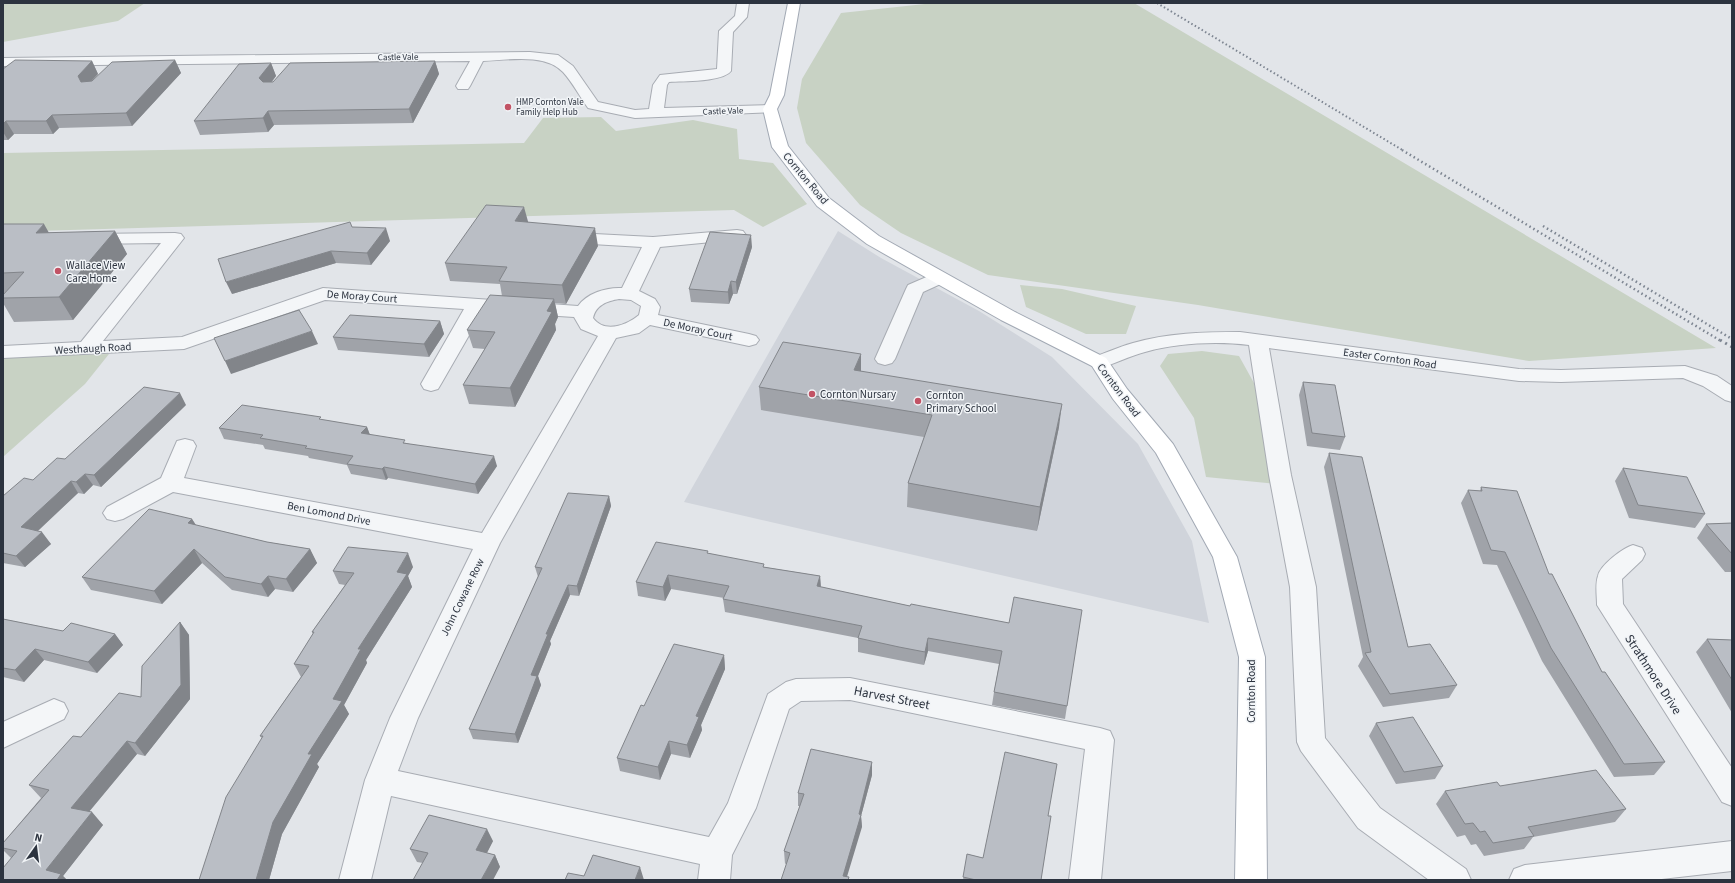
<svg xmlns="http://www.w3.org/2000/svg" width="1735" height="883" viewBox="0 0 1735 883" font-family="'Source Sans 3',sans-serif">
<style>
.built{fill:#d0d4db}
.green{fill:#c8d2c4}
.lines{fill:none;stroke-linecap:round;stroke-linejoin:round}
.minor-casing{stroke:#a8acb3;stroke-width:2}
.major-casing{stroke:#a2a9b4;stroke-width:2}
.minor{fill:#f4f6f8;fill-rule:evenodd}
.major{fill:#fff;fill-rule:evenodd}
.rail-far2{stroke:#7d8591;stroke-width:2;stroke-dasharray:1.5 2.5;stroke-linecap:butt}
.rail-far1{stroke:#7d8591;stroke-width:2.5;stroke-dasharray:1.5 3;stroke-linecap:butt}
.rail{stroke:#7d8591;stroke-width:3;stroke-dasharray:2 4;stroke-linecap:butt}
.wall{fill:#a0a3a9}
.shaded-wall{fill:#82858a}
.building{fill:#babec5;stroke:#82858a}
.poi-dot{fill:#c25365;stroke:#f1f4f7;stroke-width:1.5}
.labels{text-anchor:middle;stroke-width:3;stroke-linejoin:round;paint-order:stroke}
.far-street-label{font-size:9px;fill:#2c333f;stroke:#f1f4f7}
.far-poi-label{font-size:9px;fill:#2c333f;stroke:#f1f4f7;text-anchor:start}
.street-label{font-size:11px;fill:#2c333f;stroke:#f1f4f7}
.poi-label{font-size:11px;fill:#2c333f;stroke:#f1f4f7;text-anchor:start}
.near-street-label{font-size:13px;fill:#2c333f;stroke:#f1f4f7}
</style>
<rect width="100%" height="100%" fill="#e2e5e9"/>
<!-- built -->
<path class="built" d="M838 231 881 258 979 311 1052 357 1138 444 1192 541 1209 623 684 502Z"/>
<!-- green -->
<path class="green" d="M3 3H145L118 21 3 42Z
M934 3H1134L1716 348 1529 361 1198 305 988 275 901 233 860 205 806 143 797 108 802 79 841 13Z
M601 117 616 131 693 120 737 129 739 159 773 163 807 204 763 227 734 210 3 232V153L524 143 543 118Z
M1020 285 1062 289 1136 306 1126 334H1086L1026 307Z
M1202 351 1239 356 1254 383 1276 484 1206 477 1194 418 1160 366 1168 354Z
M109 354 85 384 3 457V357Z"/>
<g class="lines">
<defs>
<path id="minor" d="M737 3H749L747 17 733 32 731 71C723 82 683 81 669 82L667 85 664 108 770 105 775 106 777 109 775 112 635 118 588 108C580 97 573 83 563 72 545 53 508 60 483 61L470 86 468 89H458L456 86 470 61 3 66V58L530 52 558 55 573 66 598 102 635 110 649 109 653 85 660 75 717 69 719 31 735 16Z
M737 230 743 231 746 235 743 239 660 247 639 291 655 299 660 307 658 315 749 334 756 336 759 340 756 344 749 346 650 325 639 333 616 338 500 543 418 718 398 771 709 837 728 803 768 694 786 682 796 679 850 678 1100 728 1110 731 1114 740 1101 880H1069L1085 749 850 700 801 701 789 709 756 808 732 855 730 880H698L700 864 391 796 371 880H339L365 780 390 718 473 549 173 492 123 519 115 521 107 519 103 513 107 507 161 478 177 441 185 439 193 441 196 446 184 478 482 533 598 336 581 329 574 317 483 311 441 384 438 389 431 391 424 389 421 384 464 309 325 300 184 349 3 358V346L81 342 161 243 88 244 82 243 79 239 82 235 88 234 175 233 181 234 184 238 103 341 182 337 323 288 578 306C587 293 607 287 622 288L642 247 575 243 569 242 566 238 569 234 575 233 653 237ZM619 299 631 300 641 306 639 315C627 325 605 334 593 318 596 305 607 301 619 299Z
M938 272 945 274 947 278 945 282 923 292 895 359 892 363 885 365 878 363 875 359 906 289 908 285Z
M1240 332 1519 369 1561 370 1685 366 1717 376 1732 386V402L1725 400 1703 386 1683 378 1561 382 1519 381 1269 348 1291 475 1316 587 1325 738 1380 808 1466 869 1471 880H1429L1358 828 1301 751 1297 742 1290 587 1269 475 1249 345C1216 341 1177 343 1145 352 1129 356 1115 364 1099 368L1092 366 1089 362 1092 358C1105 353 1119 347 1133 343 1167 333 1204 332 1240 332Z
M1633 545 1642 548 1645 554 1642 560 1622 579 1623 604 1732 768V806L1722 802 1597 605C1597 596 1595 584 1598 576 1600 565 1623 548 1633 545Z
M54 699 64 703 68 711 64 719 3 748V722Z
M1732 841V871L1653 880H1509L1514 869 1525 865Z"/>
<path id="major" d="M788 3H800L784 95 777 109 788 146 829 198 879 236 1015 312 1106 358 1127 389 1173 444 1237 557 1265 657 1267 880H1235L1239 657 1213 557 1156 453 1113 399 1092 366 1001 320 867 244 817 206 772 147 763 109 770 95Z"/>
</defs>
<!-- minor casing -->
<use href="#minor" class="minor-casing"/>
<!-- major casing -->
<use href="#major" class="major-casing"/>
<!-- minor -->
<use href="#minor" class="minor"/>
<!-- major -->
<use href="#major" class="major"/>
<!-- rail-far2 -->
<path class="rail-far2" d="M1157 3 1404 151"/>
<!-- rail-far1 -->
<path class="rail-far1" d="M1402 150 1721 341
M1543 226 1732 339"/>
<!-- rail -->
<path class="rail" d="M1720 340 1732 347"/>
</g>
<!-- wall -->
<path class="wall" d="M175 60 181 73 132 126 59 128 53 134H14L8 140H3V69L92 61 98 74 91 81Z
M435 61 439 74 413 123 274 125 268 132 200 135 194 121 271 63 276 76 272 82Z
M528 222 598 246 566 304 555 303 558 317 555 324 556 330 515 407 469 404 463 385 485 349 473 348 467 330 502 296 500 284 450 281 445 263Z
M3 224 49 233 115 231 127 254 73 320 14 322 3 303Z
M352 227 390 241 371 265 336 263 232 294Z
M752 247 737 294H733L729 304 691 302 689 289Z
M440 321 444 334 429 357 338 350 333 337Z
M861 371 1059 427 1037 531 907 507 908 483 924 437 761 410 759 387Z
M1303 382 1345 437 1340 450 1307 446 1299 395Z
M186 405 101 487 93 485 84 494 78 493 38 531 51 544 25 567 3 563V496L33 480 65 459Z
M322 420 367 427 370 435 406 443 497 466 478 494 388 478 386 480 351 474 347 465 309 458 308 456 265 449 263 445 224 439 219 428Z
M1329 453 1408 647 1457 685 1449 698 1383 707 1358 666 1363 657 1324 467Z
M1623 468 1705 514 1695 528 1629 518 1615 481Z
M1481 487 1549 574 1602 672 1665 762 1654 775 1614 777 1542 661 1497 565 1483 564 1461 503 1468 490 1480 491Z
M609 496 611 506 579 596 570 595 550 641 551 644 538 676 541 685 518 743 473 739 469 729 538 577 535 567Z
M192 519 196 525 267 542 310 549 317 563 293 592 275 589 268 597 232 590 202 563 162 604 91 590 82 577Z
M1732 523V572H1725L1697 538 1706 524Z
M708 553 764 567 820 576 821 587 910 606 1009 623 1067 706 1065 719 992 705 994 692 999 664 928 651 924 665 898 660 858 652V638L725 612 723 599 724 598 671 589 665 601 638 596 636 582Z
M413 567 408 576 412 587 366 660 367 663 344 705 349 714 317 764 319 767 282 834 269 880H199L262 738 260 736 301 677 294 664 313 634 312 632 345 585 339 584 333 571Z
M3 619 63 631 115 634 123 645 97 673 44 660 24 682 3 677Z
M180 622 189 635 190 699 145 756 137 754 89 812 103 825 63 876 67 880H3L11 858 3 850V843L41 798 29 785 81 737 141 697Z
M1707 639 1732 640V713L1696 652Z
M724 655 725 669 701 725 702 730 690 758 671 754 660 780 620 771 617 758 644 706Z
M1376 723 1443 766 1435 779 1396 784 1369 736Z
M872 762V775L861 816 862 827 785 864 784 851 800 806H798V793Z
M1500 786 1626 809 1615 822 1533 837 1524 849 1484 856 1476 844 1471 845 1465 835 1457 837 1436 804 1445 791Z
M1048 816 1041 880H963L967 854 983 858Z
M493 841 487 853 495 855 500 867 423 863 417 862 410 849Z"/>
<!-- shaded-wall -->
<path class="shaded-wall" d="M175 60 181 73 132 126 126 113Z
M92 61 98 74 84 89 78 76Z
M435 61 439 74 413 123 409 109Z
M271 63 276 76 264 91 259 78Z
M268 111 274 125 268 132 263 118Z
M52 115 59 128 53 134 46 121Z
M6 121 14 134 8 140 3 132V124Z
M524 207 529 225 515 221Z
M44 224 57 247 36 233Z
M386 228 390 241 371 265 367 253Z
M595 228 598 246 566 304 562 285Z
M115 231 127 254 73 320 59 297Z
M751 235 752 247 737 294 736 282Z
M331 251 336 263 232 294 226 282Z
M731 281 733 294 729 304 728 292Z
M554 299 558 317 555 324 556 330 515 407 510 388 547 311Z
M440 321 444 334 429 357 424 344Z
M312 331 318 344 231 374 225 361Z
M861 354V377L854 370Z
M180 393 186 405 101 487 94 475Z
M1062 404 1059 427 1037 531 1040 507Z
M367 427 371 438 361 433Z
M494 456 497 466 478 494 475 484Z
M384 467 388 478 386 480 382 469Z
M85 474 93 485 84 494 76 482Z
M71 481 78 493 29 539 21 527Z
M609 496 611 506 579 596 577 586Z
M192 519 200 532 188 523Z
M42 532 51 544 25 567 16 556Z
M194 549 202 563 162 604 154 591Z
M310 549 317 563 293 592 286 579Z
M408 553 413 567 408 576 412 587 366 660 367 663 344 705 349 714 317 764 319 767 282 834 269 880H256L273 822 308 754 333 699 358 649 397 572Z
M668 575 671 589 665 601 663 587Z
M268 576 275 589 268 597 261 584Z
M820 576 821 590 817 586Z
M568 585 570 595 550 641 551 644 538 676 541 685 518 743 515 734 531 675 546 634Z
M180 622 189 635 190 699 145 756 135 743Z
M115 634 123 645 97 673 88 662Z
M928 638V651L924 665 925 652Z
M35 649 44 660 24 682 15 670Z
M724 655 725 669 701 725 702 730 690 758 687 745 696 716Z
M127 741 137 754 82 820 71 808Z
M669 741 671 754 660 780 658 767Z
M872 762V775L861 816 862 827 846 880 843 876Z
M92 812 103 825 63 876 67 880H56L46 870Z
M487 829 493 841 482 862 476 850Z
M495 855 500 867 493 880H481Z
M640 867 644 880H635Z"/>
<!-- building -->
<path class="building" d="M15 60 92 61 78 76 81 82 92 81 112 62 175 60 126 113 52 115 46 121H6L3 124V69Z
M435 61 409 109 268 111 263 118 194 121 239 64 271 63 259 78 263 82H273L290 63Z
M486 205 524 207 515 221 595 228 562 285 499 281 507 267 445 263Z
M350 222 352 227 386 228 367 253 331 251 226 282 218 259Z
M3 224H44L36 233 115 231 59 297 3 298V295L24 272 3 273Z
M710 232 751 235 736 282 731 281 728 292 689 289Z
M490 295 554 299 547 311 552 312 510 388 463 385 495 332 467 330Z
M299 310 312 331 225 361 214 338Z
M350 315 440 321 424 344 333 337Z
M783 342 861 354 854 370 1062 404 1040 507 908 483 932 415 759 387Z
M1303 382 1335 385 1345 437 1312 433Z
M144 387 180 393 94 475 85 474 76 482 71 481 21 527 42 532 16 556 3 553V496L24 478 33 480 57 458 65 459Z
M242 405 321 417 319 419 367 427 361 433 405 440 403 443 494 456 475 484 384 467 382 469 347 464 353 456 305 448 307 446 260 438 263 435 219 428Z
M1329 453 1362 457 1408 647 1430 644 1457 685 1390 694 1365 653 1371 652Z
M1623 468 1687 477 1705 514 1638 505Z
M1481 487 1517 491 1549 574H1552L1602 672H1605L1665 762 1624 764 1551 648 1505 552 1491 550 1468 490 1482 491Z
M568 493 609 496 577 586 568 585 546 634H548L531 675 537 676 515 734 469 729 542 568 535 567Z
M149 509 192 519 188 523 267 542 310 549 286 579 268 576 261 584 225 577 194 549 154 591 82 577Z
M1732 523V554L1706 524Z
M656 542 708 551 707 553 764 564 763 567 820 576 817 586 910 606 911 604 1009 623 1014 597 1082 610 1067 706 994 692 1002 651 928 638 925 652 899 647 858 638 862 626 723 599 729 586 668 575 663 587 636 582Z
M348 547 408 553 397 572 407 574 358 649H361L333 699 342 701 308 754H312L273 822 256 880H199L226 797 263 736H260L309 666 294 664 314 632H312L354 573 333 571Z
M3 619 63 631 71 623 115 634 88 662 35 649 15 670 3 668Z
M180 622 181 685 135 743 127 741 71 808 92 812 46 870 61 874 57 880H3V868L17 851 3 848V843L49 790 29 785 73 736 81 737 119 693 141 697 142 666Z
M1707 639 1732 640V680Z
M674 644 724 655 696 716 699 717 687 745 669 741 658 767 617 758 641 705 644 706Z
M1413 717 1443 766 1404 772 1376 723Z
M811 749 872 762 859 814 861 815 843 876 849 877 848 880H781L790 853 784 851 804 794 798 793Z
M1005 752 1057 764 1048 816H1051L1041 880H976L963 877 967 854 983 858Z
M1596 770 1626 809 1528 827 1534 836 1493 843 1485 831 1480 832 1473 823 1465 824 1445 791 1497 782 1500 786Z
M429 815 487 829 476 850 495 855 481 880H413L428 853 410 849Z
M593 855 640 867 635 880H565L568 873 584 876Z"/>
<!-- markers -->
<g class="poi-dot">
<circle cx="508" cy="107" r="4"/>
<circle cx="58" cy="271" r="4"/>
<circle cx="812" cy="394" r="4"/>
<circle cx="918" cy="401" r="4"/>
</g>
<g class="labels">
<!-- far-street labels -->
<g class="far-street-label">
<text transform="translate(398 57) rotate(-1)" y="3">Castle Vale</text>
<text transform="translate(723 111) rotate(-2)" y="3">Castle Vale</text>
</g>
<!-- far-poi labels -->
<g class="far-poi-label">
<text x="516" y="105">HMP Cornton Vale<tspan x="516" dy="10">Family Help Hub</tspan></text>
</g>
<!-- street labels -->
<g class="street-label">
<text transform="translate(806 178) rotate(50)" y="4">Cornton Road</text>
<text transform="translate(362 296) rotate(4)" y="4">De Moray Court</text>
<text transform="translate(698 329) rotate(12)" y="4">De Moray Court</text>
<text transform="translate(93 348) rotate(-3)" y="4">Westhaugh Road</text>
<text transform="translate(1390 358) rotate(8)" y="4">Easter Cornton Road</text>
<text transform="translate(1119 390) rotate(53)" y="4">Cornton Road</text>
<text transform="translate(329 513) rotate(11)" y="4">Ben Lomond Drive</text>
<text transform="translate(462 597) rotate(-64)" y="4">John Cowane Row</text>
<text transform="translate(1251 691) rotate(-90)" y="4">Cornton Road</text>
</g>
<!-- poi labels -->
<g class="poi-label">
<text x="66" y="269">Wallace View<tspan x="66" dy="13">Care Home</tspan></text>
<text x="820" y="398">Cornton Nursary</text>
<text x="926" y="399">Cornton<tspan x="926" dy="13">Primary School</tspan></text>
</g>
<!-- near-street labels -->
<g class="near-street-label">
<text transform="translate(1654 674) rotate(57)" y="5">Strathmore Drive</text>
<text transform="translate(892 697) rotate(11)" y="5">Harvest Street</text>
</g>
</g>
<!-- border -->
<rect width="1735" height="883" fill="none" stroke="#2c333f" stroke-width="8"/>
<!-- north arrow -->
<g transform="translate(36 847) rotate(14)" stroke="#f1f4f7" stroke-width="3" paint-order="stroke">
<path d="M0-3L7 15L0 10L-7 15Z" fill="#2c333f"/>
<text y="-6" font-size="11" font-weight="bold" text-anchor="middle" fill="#2c333f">N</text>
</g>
</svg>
